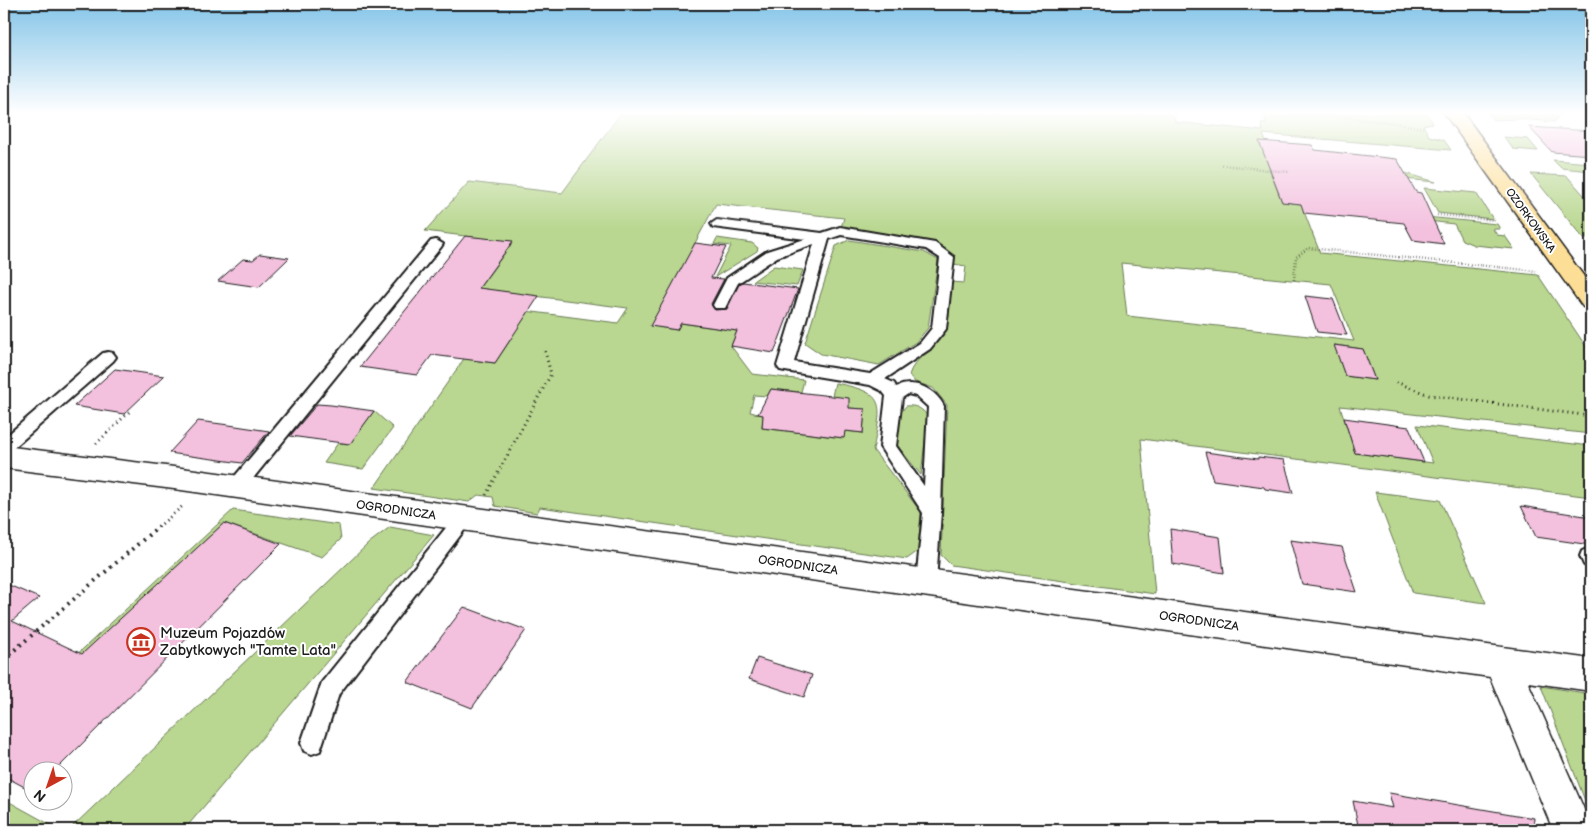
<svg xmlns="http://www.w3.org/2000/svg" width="1595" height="834" viewBox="0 0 1595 834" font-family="'Balsamiq Sans',sans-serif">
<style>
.green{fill:#b9d790;stroke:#6a7a56;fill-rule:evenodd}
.building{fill:#f3c0de;stroke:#1c1c1c}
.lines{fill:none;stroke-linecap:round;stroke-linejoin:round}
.lane-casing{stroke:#1c1c1c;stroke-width:4}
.street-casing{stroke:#1c1c1c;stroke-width:3}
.primary-casing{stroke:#1c1c1c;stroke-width:3}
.path-far2{stroke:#1c1c1c;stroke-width:2.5;stroke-dasharray:0.5 2.5;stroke-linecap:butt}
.path-far1{stroke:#1c1c1c;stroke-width:3;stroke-dasharray:1 4;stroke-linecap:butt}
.path{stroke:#1c1c1c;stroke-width:4;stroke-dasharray:2 5;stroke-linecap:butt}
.lane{fill:#fff;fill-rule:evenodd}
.street{fill:#fff;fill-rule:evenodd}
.primary{fill:#fdde96;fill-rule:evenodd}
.labels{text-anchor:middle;stroke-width:4;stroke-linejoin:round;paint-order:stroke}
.far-street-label{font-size:11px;fill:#1c1c1c;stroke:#fff}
.street-label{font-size:12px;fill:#1c1c1c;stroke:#fff}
.near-poi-label{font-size:15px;fill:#1c1c1c;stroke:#fff;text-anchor:start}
</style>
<rect width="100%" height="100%" fill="#fff"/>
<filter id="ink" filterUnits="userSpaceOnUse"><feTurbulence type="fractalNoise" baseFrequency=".02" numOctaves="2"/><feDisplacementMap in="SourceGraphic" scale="10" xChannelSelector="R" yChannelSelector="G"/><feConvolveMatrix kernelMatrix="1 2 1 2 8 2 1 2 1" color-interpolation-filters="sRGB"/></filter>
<g filter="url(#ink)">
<!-- green -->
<path class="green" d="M621 113H1173L1175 122 1263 131 1261 123 1266 124 1263 113H1426L1433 123 1423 125 1429 136 1444 140 1451 150 1263 134 1269 150 1405 173 1436 182 1288 168 1271 174 1282 202 1301 204 1320 253 1538 275 1591 354V434L1340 406 1355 453 1433 463 1417 425 1591 446V497L1141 439 1155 594 951 565 941 555 947 405 933 388 915 382 909 375C914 358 935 348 945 333 950 324 950 293 951 282L964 283 966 266 953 264V255L933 243 841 227 844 218 716 204 695 243 658 327 677 330 681 323 737 331 731 346 752 374 804 380 801 392 771 389 767 396 754 395 750 412 763 415 762 428 843 438 845 431 863 433 865 409 849 408 832 396 835 383C888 393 882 403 873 450L921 512 918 551 907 559 540 507 537 513 495 506 493 497 478 495 469 502 374 488 468 353 472 298 513 242 425 231 469 182 562 193ZM1121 263 1331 284 1354 341 1127 316ZM519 294 628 308 618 323 510 309ZM511 339 495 363 478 361ZM1335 345 1363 349 1375 380 1345 376Z
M1487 113H1565L1557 117 1555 122 1519 119 1493 120Z
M1504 137 1528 139 1538 151 1513 149Z
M1553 160 1591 163V171L1561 168Z
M1531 174 1567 176 1591 203V239L1583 238Z
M1424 188 1476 193 1493 219 1438 213Z
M1385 213 1497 224 1500 229H1493L1497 235 1505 236 1514 249 1474 245 1462 240 1454 224 1402 218Z
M717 238 752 243 758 248 757 251 715 277 731 246 714 244Z
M849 240 924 252 938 260 928 328 916 342 879 365 821 354 805 343 836 246Z
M774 266 803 270 797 286 753 281Z
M906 406C916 405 921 408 928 416L921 475 896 444 901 412Z
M374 411 393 428 363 469 324 463 338 443 350 444Z
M1375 492 1440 500 1486 603 1413 593Z
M233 510 339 525 341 539 322 557 224 523 4 727V722Z
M390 527 434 535 184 830H69L369 543Z
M1541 686 1591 694V811H1589Z
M4 799 60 830H4Z"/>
<!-- building -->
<path class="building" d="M1529 127 1591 131V155L1552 152Z
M1259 141 1312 145 1315 150 1397 159 1416 192 1421 193 1444 244 1413 240 1404 223 1304 213 1301 204 1282 202Z
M465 236 513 241 479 288 539 296 495 363 432 355 417 375 360 367Z
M695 243 726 247 711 278 724 279 711 304 715 310 727 309 739 284 743 282 798 289 774 353 731 346 737 331 681 323 677 330 650 326Z
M260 254 289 258 259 287 218 281 243 259 253 260Z
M1305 296 1333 299 1347 335 1317 332Z
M1334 345 1363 349 1375 380 1345 376Z
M115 369 164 376 124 414 74 406Z
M771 389 849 398V408L865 409 863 433 845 431 844 438 762 428 763 415 758 414Z
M317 404 331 405 374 411 350 444 290 436Z
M1344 418 1409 427 1424 462 1355 453Z
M198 421 229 425 269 431 242 463 169 453Z
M1205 452 1258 459V457L1284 460 1293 493 1265 489 1264 487 1213 480Z
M1521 506 1591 517V545L1536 537Z
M224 523 281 544 54 772H32V791L4 776V583L39 598 12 621 82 654Z
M1170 529 1220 537 1224 573 1173 564Z
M1290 540 1342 547 1357 592 1302 584Z
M464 607 526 630 472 708 407 682Z
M757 658 812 675 804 697 749 679Z
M1389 793 1534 818 1533 830H1359L1353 801 1393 808Z"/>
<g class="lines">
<defs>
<path id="lane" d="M717 220 822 233 840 227 935 243 954 257 946 329 930 349 885 379 894 383 896 387C915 379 934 388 944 406L941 512 936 582 933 588 926 590 919 588 916 582 923 513 880 447 886 396 882 391 870 385 785 371 780 370 777 366 814 244 777 257 738 283 725 308H715L713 305 727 278 767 251 805 239 713 227 711 224ZM841 235 926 249 940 258 932 328 920 343 870 374 794 362 829 239ZM908 394 916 396 928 407 924 486 896 446 902 398Z
M436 240 443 244 441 247 242 492 236 494 230 492 227 487 230 482 431 241Z
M108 352 113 353 116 357 113 361 10 451 4 453V438L103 353Z
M463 512 469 514 472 519 469 524 339 694 320 751 312 754 304 751 301 743 322 682 457 514Z
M1589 548 1591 549V568L1584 565 1580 556 1582 551Z"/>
<path id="street" d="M4 446 174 467 1591 659V691L1528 682 1587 816 1591 830H1553L1490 677 174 489 4 468Z"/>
<path id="primary" d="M1444 113H1463L1591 286V309L1583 307Z"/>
</defs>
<!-- lane casing -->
<use href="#lane" class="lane-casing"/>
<!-- street casing -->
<use href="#street" class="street-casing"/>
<!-- primary casing -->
<use href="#primary" class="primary-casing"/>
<!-- path-far2 -->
<path class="path-far2" d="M1291 113 1381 121 1425 128
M1222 165 1289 172
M1437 215 1495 220
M1294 280 1296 257 1308 248 1536 271"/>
<!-- path-far1 -->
<path class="path-far1" d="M1396 382 1429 395 1591 416
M96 444 130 411
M486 495 551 374 544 348
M158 527 184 505"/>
<!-- path -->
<path class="path" d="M4 659 159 526"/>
<!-- lane -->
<use href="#lane" class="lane"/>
<!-- street -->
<use href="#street" class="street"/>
<!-- primary -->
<use href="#primary" class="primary"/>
</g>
</g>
<!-- sky -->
<linearGradient id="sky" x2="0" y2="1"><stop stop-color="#83c4e8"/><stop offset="0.49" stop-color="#fff"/><stop offset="1" stop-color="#fff" stop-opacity="0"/></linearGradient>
<rect width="1595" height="230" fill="url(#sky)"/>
<!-- icons -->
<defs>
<symbol id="museum-ring" viewBox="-11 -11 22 22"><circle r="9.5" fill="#fff" stroke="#c8321e" stroke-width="1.5"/><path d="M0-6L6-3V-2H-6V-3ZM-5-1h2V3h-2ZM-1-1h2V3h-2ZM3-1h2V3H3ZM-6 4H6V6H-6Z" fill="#c8321e"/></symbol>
</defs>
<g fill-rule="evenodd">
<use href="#museum-ring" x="125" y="626" width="32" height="32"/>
</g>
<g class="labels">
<!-- far-street labels -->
<g class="far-street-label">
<text transform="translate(1531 220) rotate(54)" y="4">OZORKOWSKA</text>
</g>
<!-- street labels -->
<g class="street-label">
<text transform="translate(396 510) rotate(8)" y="4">OGRODNICZA</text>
<text transform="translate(798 565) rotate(8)" y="4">OGRODNICZA</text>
<text transform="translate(1199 621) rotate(8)" y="4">OGRODNICZA</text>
</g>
<!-- near-poi labels -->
<g class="near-poi-label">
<text x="160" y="638">Muzeum Pojazdów<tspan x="160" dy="17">Zabytkowych "Tamte Lata"</tspan></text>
</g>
</g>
<!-- margin -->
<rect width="1595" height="834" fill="none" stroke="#fff" stroke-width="20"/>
<rect x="10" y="10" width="1575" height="814" fill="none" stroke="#1c1c1c" stroke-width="2" filter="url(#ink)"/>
<!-- north arrow -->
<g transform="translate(48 786) rotate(220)"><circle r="24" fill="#ffffff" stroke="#a4a4a4"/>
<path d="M0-4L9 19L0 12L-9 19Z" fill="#c8321e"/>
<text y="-8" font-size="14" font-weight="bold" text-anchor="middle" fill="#1c1c1c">N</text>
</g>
</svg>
